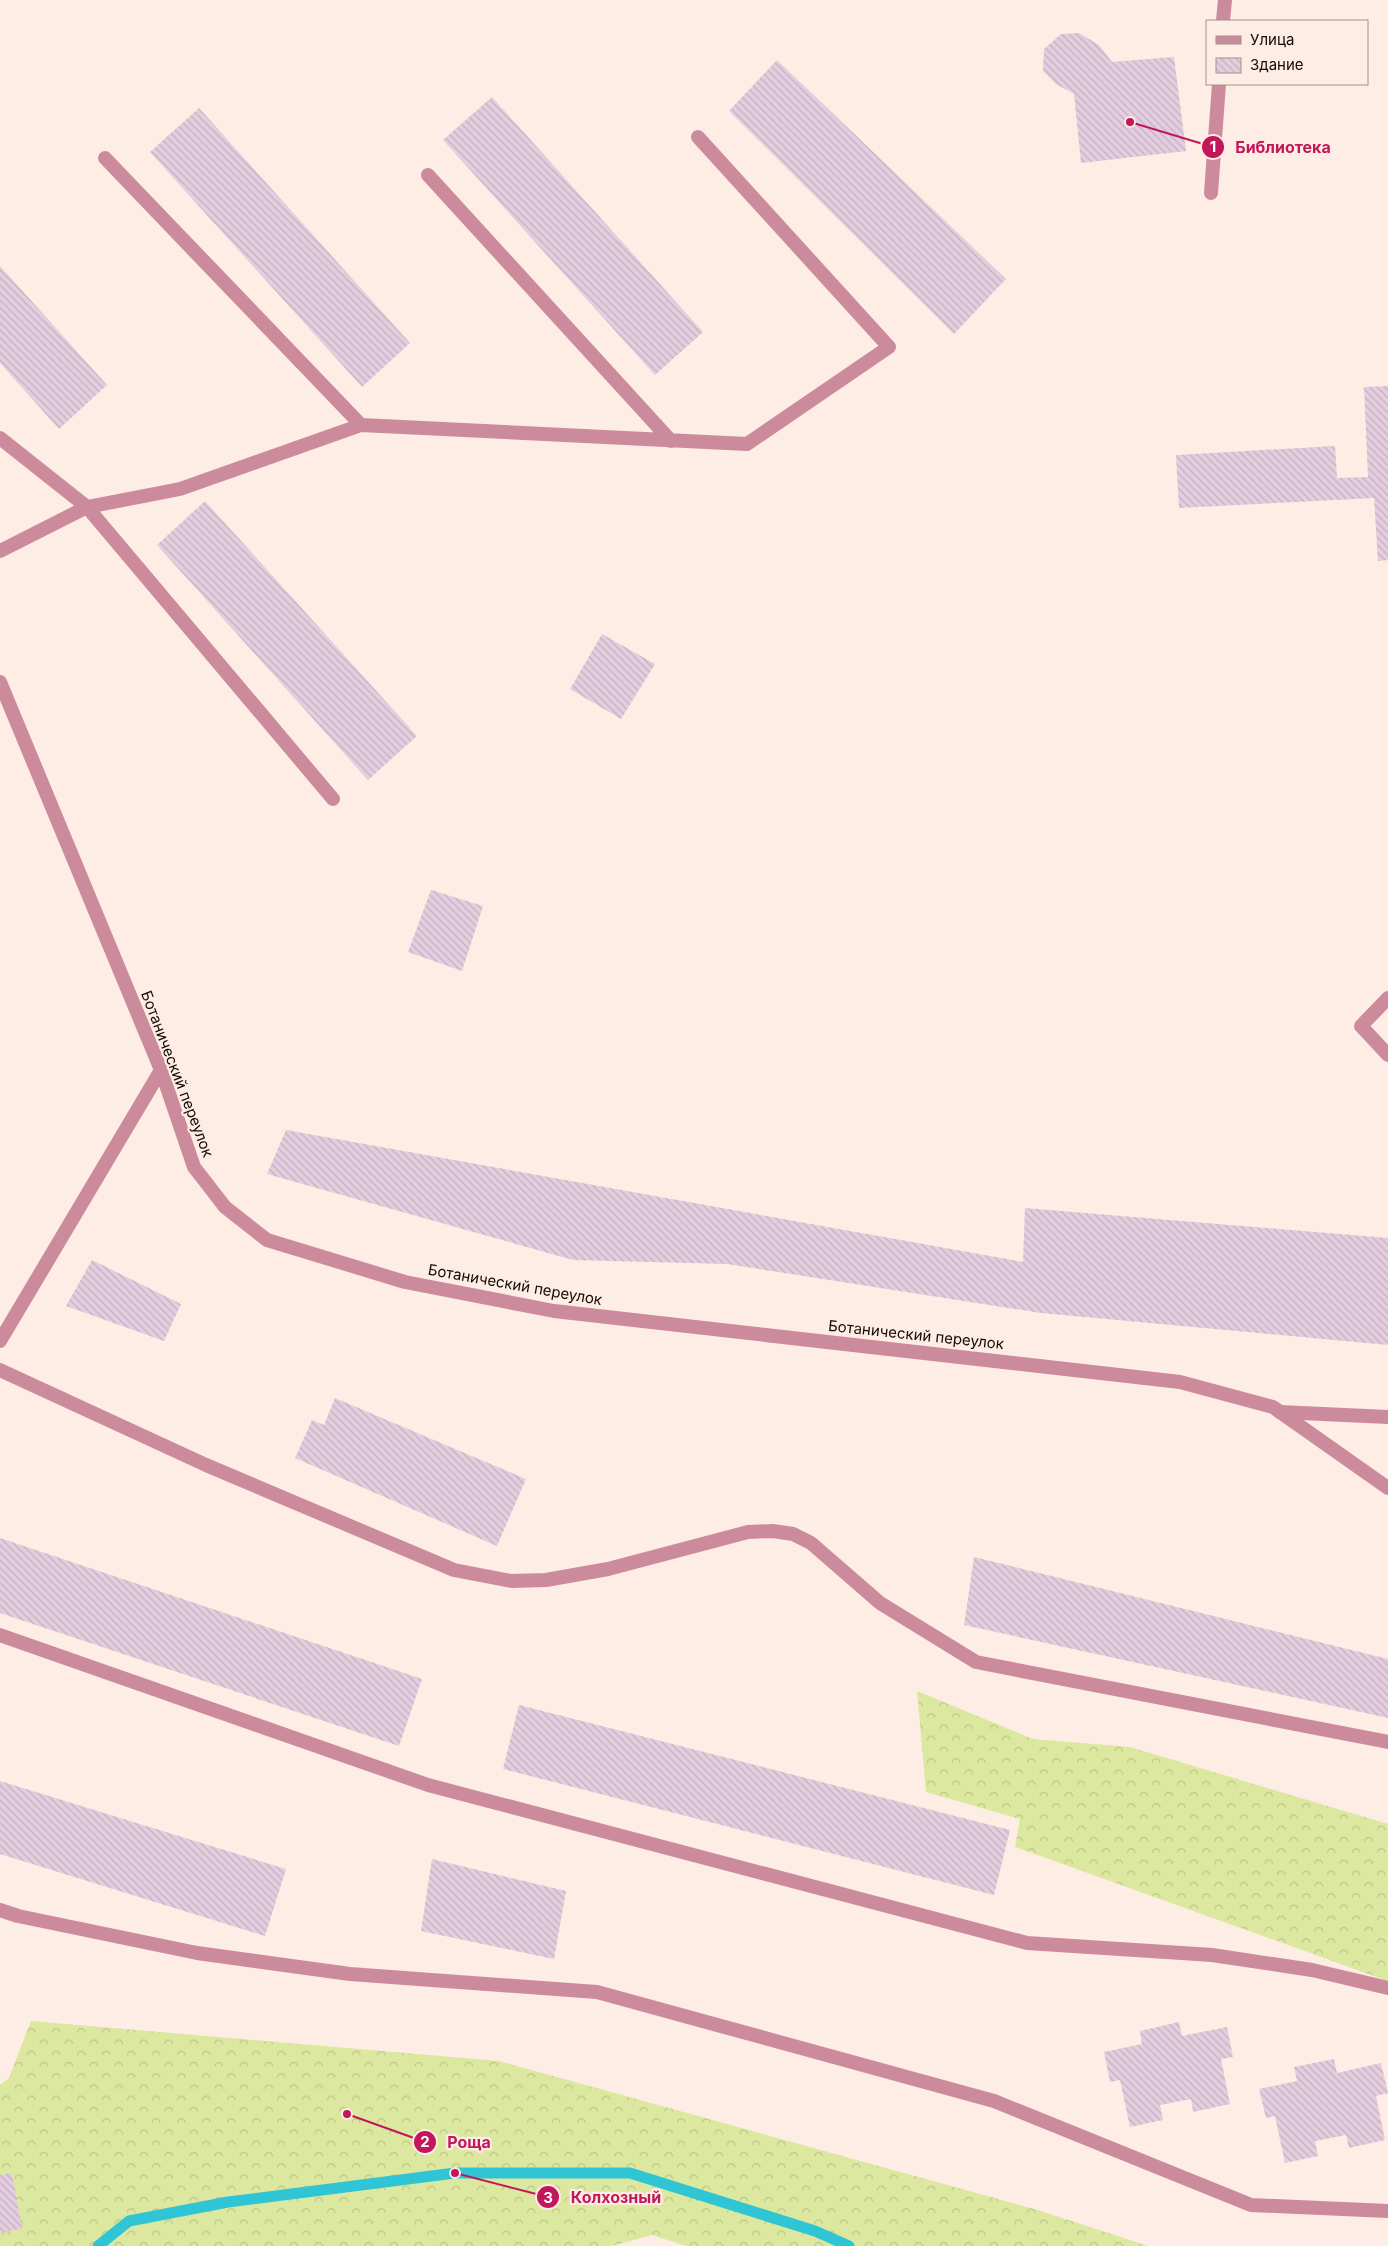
<svg xmlns="http://www.w3.org/2000/svg" width="1388" height="2246" viewBox="0 0 1388 2246" font-family="Inter,sans-serif">
<style>
.forest{fill:url(#forest-crowns)}
.lines{fill:none;stroke-linecap:round;stroke-linejoin:round}
.stream{stroke:#30c5d5;stroke-width:11}
.building{fill:url(#building-back-hatch)}
.service{stroke:#cc8b9c;stroke-width:14}
.minor{stroke:#cc8b9c;stroke-width:14}
.labels{text-anchor:middle;stroke-width:4.5;stroke-linejoin:round;paint-order:stroke}
.street-label{font-size:15px;fill:#140b07;stroke:#fdede4}
.leader{fill:none;stroke:#c2185b;stroke-width:2}
.callout-dot{fill:#c2185b;stroke:#fdede4;stroke-width:2}
.mark-label{font-size:15px;text-anchor:middle;font-weight:bold;fill:#fff}
.callout-label{font-size:16px;text-anchor:middle;font-weight:bold;fill:#c2185b;stroke:#fdede4;stroke-width:4.5;stroke-linejoin:round;paint-order:stroke}
</style>
<defs>
<pattern id="forest-crowns" width="20" height="18" patternUnits="userSpaceOnUse" patternTransform="scale(1.25)"><rect width="20" height="18" fill="#dce89f"/><path d="M2 6a3 3 0 1 1 6 0M12 15a3 3 0 1 1 6 0" fill="none" stroke="#bcc687"/></pattern>
<pattern id="building-back-hatch" width="6" height="6" patternUnits="userSpaceOnUse" patternTransform="scale(1.25)"><rect width="6" height="6" fill="#e4cddf"/><path d="M-1 5l2 2M0 0l6 6M5-1l2 2" fill="none" stroke="#c3afbe"/></pattern>
</defs>
<rect width="100%" height="100%" fill="#fdede4"/>
<!-- forest -->
<path class="forest" d="M917 1691 1033 1739 1130 1747 1388 1824V1981L1015 1847 1020 1819 926 1792Z
M31 2021 499 2061 1038 2210 1148 2246H686L652 2235 612 2246H0V2085L9 2078Z"/>
<g class="lines">
<!-- stream -->
<path class="stream" d="M98 2246 129 2221 228 2202 455 2173H630L815 2231 849 2246"/>
</g>
<!-- building -->
<path class="building" d="M1079 33 1099 45 1112 62 1174 57 1186 151 1081 163 1074 94 1056 84 1043 71 1044 49 1061 34Z
M777 60 1006 279 954 334 729 111Z
M492 97 703 332 655 375 443 140Z
M199 108 410 343 362 387 150 152Z
M0 266 107 385 59 429 0 363Z
M1388 386V560L1378 561 1374 498 1179 508 1176 455 1335 446 1337 478 1368 477 1364 387Z
M205 501 417 736 368 780 157 545Z
M602 634 655 664 621 719 570 689Z
M431 890 483 906 462 971 408 952Z
M286 1130 1023 1262 1025 1208 1388 1238V1345L1041 1313 727 1264 573 1260 267 1174Z
M92 1260 181 1304 164 1341 66 1306Z
M335 1398 526 1479 497 1546 295 1458 312 1420 324 1425Z
M0 1538 422 1679 399 1746 0 1613Z
M974 1557 1388 1659V1718L964 1625Z
M519 1705 1010 1830 994 1895 503 1769Z
M0 1781 286 1869 265 1936 0 1854Z
M432 1859 566 1891 554 1959 421 1931Z
M1179 2022 1182 2036 1227 2027 1233 2057 1221 2059 1230 2104 1193 2112 1191 2099 1160 2105 1163 2120 1130 2127 1120 2080 1110 2082 1104 2052 1142 2044 1140 2031Z
M1334 2059 1337 2073 1381 2063 1388 2093 1376 2096 1385 2140 1349 2148 1346 2135 1315 2141 1318 2156 1285 2163 1275 2116 1266 2118 1259 2089 1297 2081 1294 2067Z
M12 2173 22 2228 0 2233V2175Z"/>
<g class="lines">
<!-- service -->
<path class="service" d="M1223 21 1225 0
M105 158 361 425
M428 175 671 441
M1211 193 1219 84
M0 438 87 507 333 799
M0 551 87 507 180 489 361 425 747 444 889 347 698 137
M1388 998 1361 1026 1388 1055
M0 1370 206 1465 454 1570 511 1581 546 1580 608 1569 748 1532 773 1531 793 1534 811 1543 880 1603 976 1662 1388 1742
M1280 1412 1388 1417
M0 1635 428 1785 1027 1943 1212 1955 1312 1970 1388 1988
M0 1910 18 1916 197 1953 350 1974 597 1992 994 2101 1251 2205 1388 2211"/>
<!-- minor -->
<path class="minor" d="M0 682 161 1070 194 1167 225 1207 267 1240 405 1282 554 1311 1180 1382 1273 1407 1388 1488
M0 1341 161 1070"/>
</g>
<g class="labels">
<!-- street labels -->
<g class="street-label">
<text transform="translate(177 1074) rotate(69)" y="5">Ботанический переулок</text>
<text transform="translate(515 1285) rotate(10)" y="5">Ботанический переулок</text>
<text transform="translate(916 1335) rotate(6)" y="5">Ботанический переулок</text>
</g>
</g>
<!-- callouts -->
<path class="leader" d="M1130 122L1213 147M347 2114L425 2142M455 2173L548 2197"/>
<g class="callout-dot">
<circle cx="1130" cy="122" r="5"/>
<circle cx="347" cy="2114" r="5"/>
<circle cx="455" cy="2173" r="5"/>
<circle cx="1213" cy="147" r="12"/>
<circle cx="425" cy="2142" r="12"/>
<circle cx="548" cy="2197" r="12"/>
</g>
<g class="mark-label">
<text x="1213" y="152">1</text>
<text x="425" y="2147">2</text>
<text x="548" y="2203">3</text>
</g>
<g class="callout-label">
<text x="1283" y="153">Библиотека</text>
<text x="469" y="2148">Роща</text>
<text x="616" y="2203">Колхозный</text>
</g>
<!-- legend -->
<rect x="1206" y="20" width="162" height="65" fill="#fdede4" stroke="#a0938c"/>
<rect x="1216" y="36" width="25" height="8" fill="#cc8b9c" stroke="#a0938c"/>
<text x="1250" y="45" font-size="15" fill="#140b07">Улица</text>
<rect x="1216" y="58" width="25" height="15" fill="url(#building-back-hatch)" stroke="#a0938c"/>
<text x="1250" y="70" font-size="15" fill="#140b07">Здание</text>
</svg>
